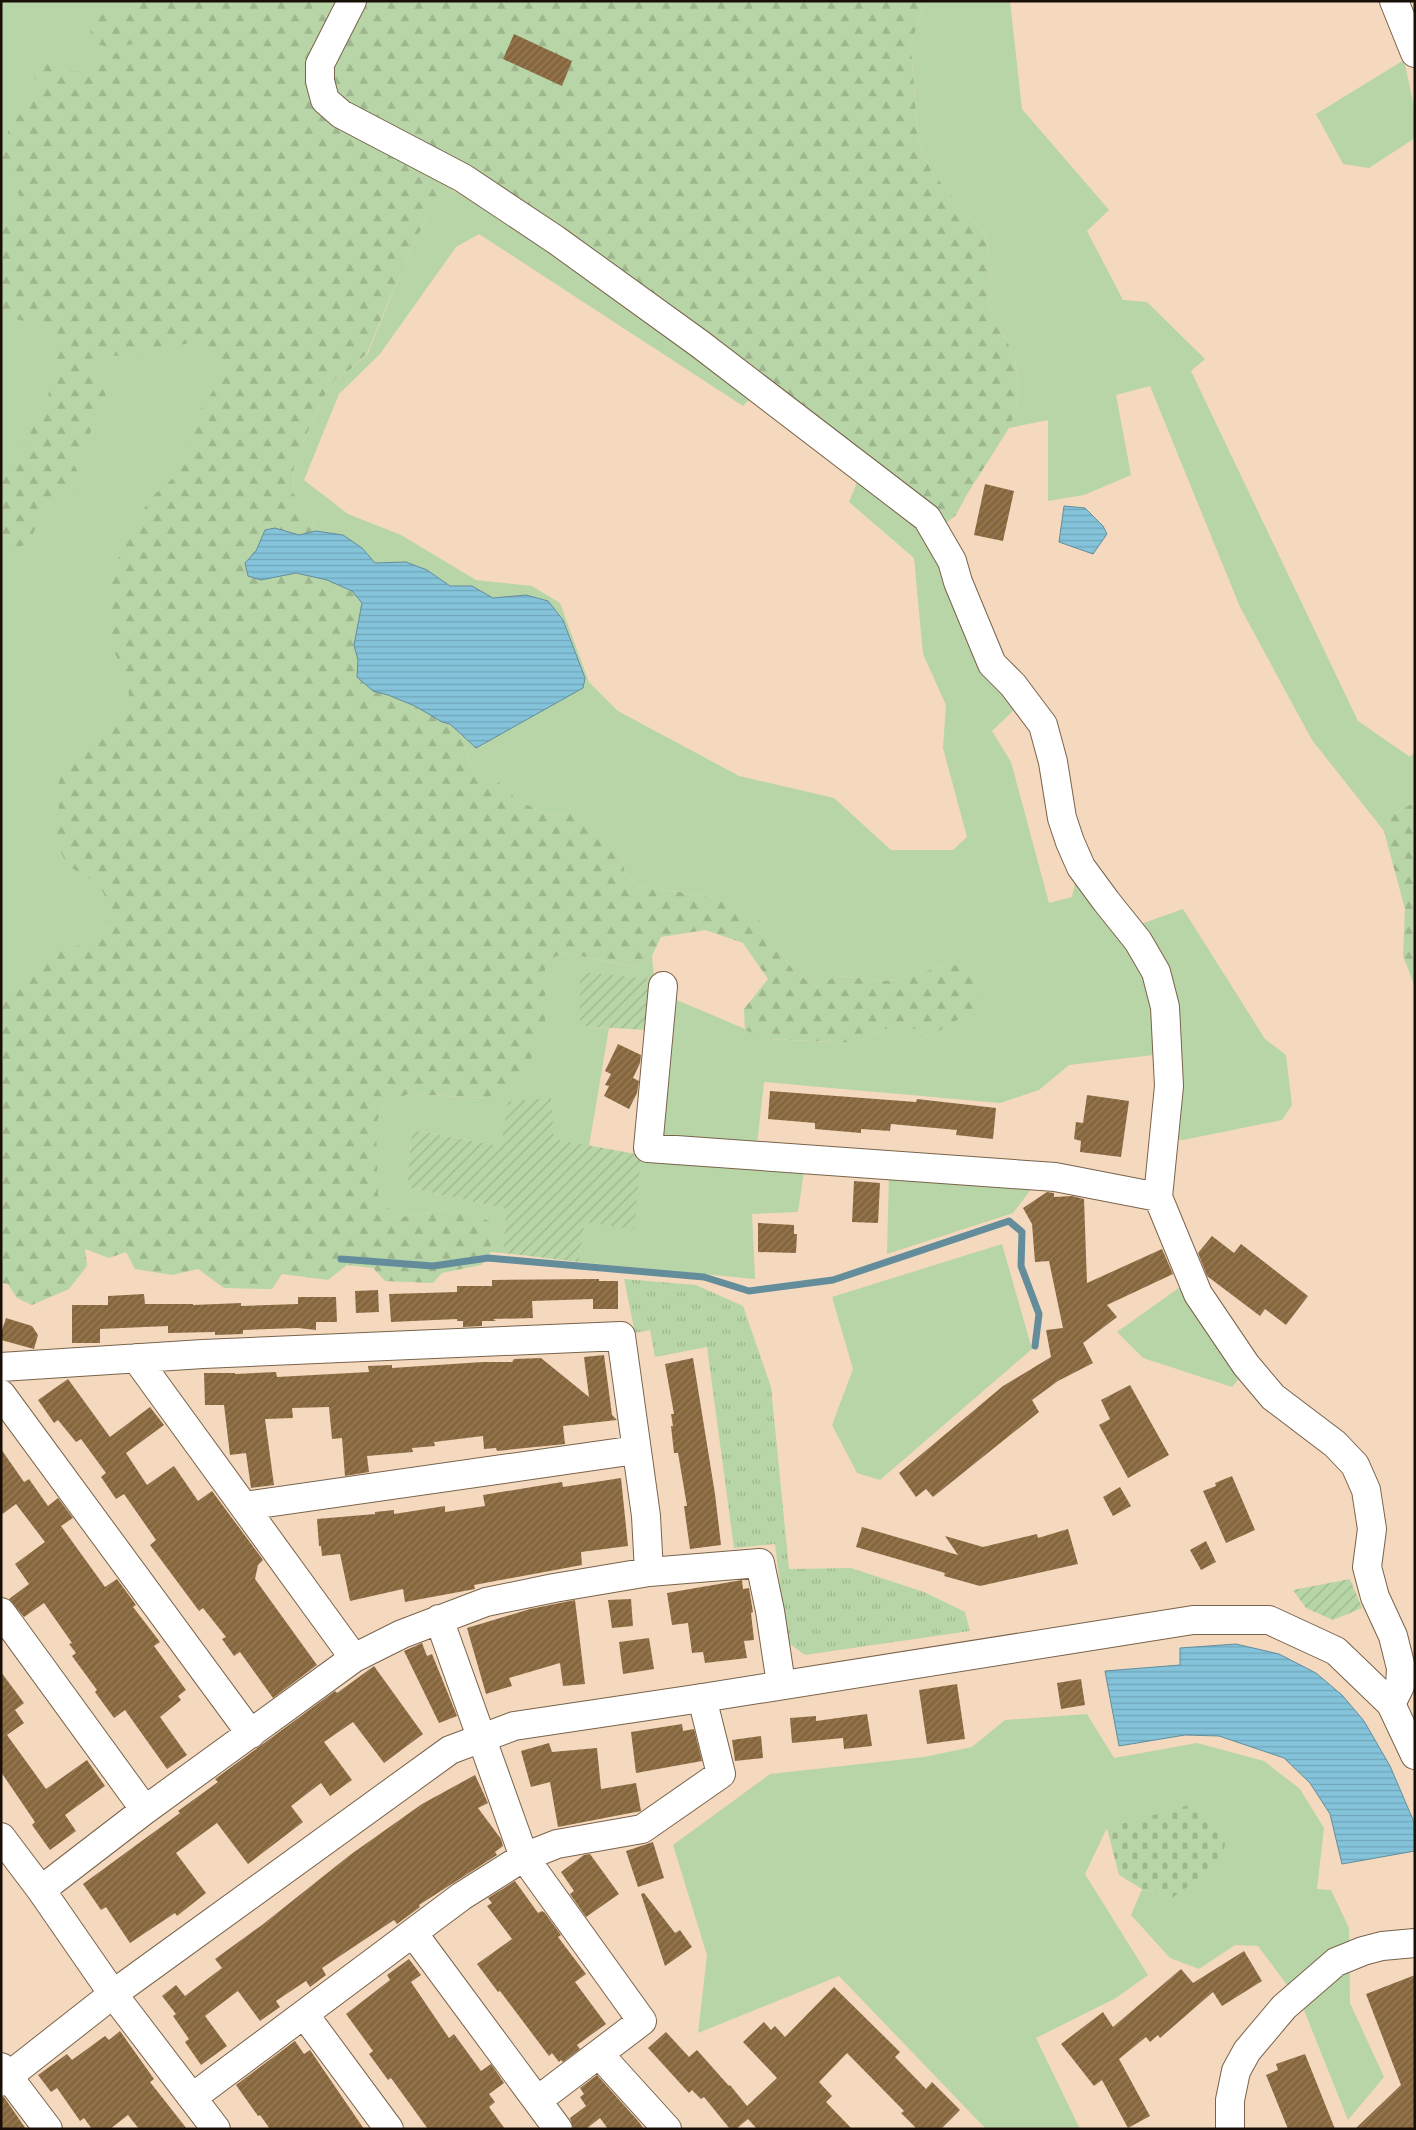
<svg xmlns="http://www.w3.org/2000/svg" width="1416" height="2130" viewBox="0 0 1416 2130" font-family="Manrope,sans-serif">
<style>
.grass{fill:#b8d5a7}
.forest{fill:url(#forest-firs)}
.cemetery{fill:url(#cemetery-stones)}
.park{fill:url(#park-tufts)}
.garden{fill:url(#garden-furrows)}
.water{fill:url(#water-rules);stroke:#648d9b}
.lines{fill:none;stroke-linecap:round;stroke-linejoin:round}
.stream{stroke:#648d9b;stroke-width:7}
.building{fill:url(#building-hatch)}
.street-casing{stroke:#79634b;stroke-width:30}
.secondary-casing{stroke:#79634b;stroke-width:30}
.street{stroke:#fff;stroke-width:28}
.secondary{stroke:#fff;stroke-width:28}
</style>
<defs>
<pattern id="forest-firs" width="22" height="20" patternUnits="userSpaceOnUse" patternTransform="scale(1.25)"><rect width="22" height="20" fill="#b8d5a7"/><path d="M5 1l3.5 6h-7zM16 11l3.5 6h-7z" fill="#9db68e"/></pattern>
<pattern id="cemetery-stones" width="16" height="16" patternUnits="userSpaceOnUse" patternTransform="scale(1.25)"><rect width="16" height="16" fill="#b8d5a7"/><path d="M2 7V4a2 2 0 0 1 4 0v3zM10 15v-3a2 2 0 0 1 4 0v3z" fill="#9db68e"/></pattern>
<pattern id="park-tufts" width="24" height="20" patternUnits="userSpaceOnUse" patternTransform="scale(1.25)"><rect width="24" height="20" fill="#b8d5a7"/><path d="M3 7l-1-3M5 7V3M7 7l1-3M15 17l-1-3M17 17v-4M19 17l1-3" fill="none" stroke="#9db68e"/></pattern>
<pattern id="garden-furrows" width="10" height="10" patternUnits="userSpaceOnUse" patternTransform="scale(1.25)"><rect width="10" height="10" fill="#b8d5a7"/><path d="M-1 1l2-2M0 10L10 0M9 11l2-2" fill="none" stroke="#9db68e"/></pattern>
<pattern id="water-rules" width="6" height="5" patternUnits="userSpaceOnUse" patternTransform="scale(1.25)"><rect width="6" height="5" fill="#84c3da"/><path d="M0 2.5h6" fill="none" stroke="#71a6ba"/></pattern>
<pattern id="building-hatch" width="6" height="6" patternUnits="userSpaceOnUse" patternTransform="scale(1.25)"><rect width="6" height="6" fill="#87663c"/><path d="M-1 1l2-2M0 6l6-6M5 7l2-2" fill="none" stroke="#967e60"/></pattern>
</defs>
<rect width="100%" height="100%" fill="#f4d9bf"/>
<!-- grass -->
<path class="grass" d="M1 1H303L198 861 1 1114Z
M924 1H1010L1022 109 1109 210 1087 231 1123 300 1147 302 1205 359 1191 371 1358 721 1410 757 1415 751V802L1390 816 1384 831 1312 740 1240 607 1150 386 1116 395 1131 475 1084 495 1048 501V420L1009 428 1016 411 1018 390 1015 358 988 302 991 272 986 236 931 171 918 139 911 46Z
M1404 60 1415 111V138L1369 168 1343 164 1316 114Z
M452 190 500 213 751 398 743 406 479 234 456 247 380 354 339 394 304 480 348 514 401 535 476 580 532 586 560 603 589 682 618 711 739 776 834 798 891 850H953L967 837 943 748 946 705 923 654 914 558 849 502 859 478 925 530 1016 708 992 731 1011 762 1049 903 1072 897 1075 883 1133 950 1153 995V1055L1069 1065 1039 1090 1000 1103 764 1082 757 1144 660 1138 672 998 769 1039 856 1043 901 1022 929 1037 949 965 890 981 837 976 818 987 795 973 781 952 713 897 638 886 625 873 622 858 570 813 549 816 518 800 495 779 471 766 460 734 476 748 585 678 563 620 548 601 526 595 493 598 472 586H450L427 570 375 563 362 548 343 535 316 531 312 519 293 493 294 463 321 401 336 378 351 369 368 353 406 260 429 213 435 203Z
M1183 909 1265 1039 1286 1055 1292 1105 1282 1120 1183 1140 1173 1139 1138 925Z
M565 953 638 967 652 956 654 979 580 973V1026L609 1028 589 1146 553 1139 551 1098 501 1146 412 1130 407 1187 506 1209 503 1253 491 1252 489 1221 448 1209 396 1218 377 1195 376 1123 384 1105 408 1094 486 1098 545 1025V961Z
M641 1155 804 1171 798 1212 752 1214 755 1279 579 1262 585 1222Z
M889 1175 1036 1183 1013 1213 887 1254Z
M1002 1244 1032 1349 880 1480 857 1473 832 1425 853 1369 832 1297Z
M1180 1287 1242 1375 1232 1387 1143 1358 1117 1332Z
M1087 1714 1114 1758 1197 1743 1264 1761 1300 1789 1324 1828 1317 1889 1331 1890 1349 1928 1350 2003 1384 2077 1348 2120 1302 2005 1258 1946 1235 1945 1199 1969 1170 1958 1131 1915 1142 1889 1172 1898 1107 1828 1085 1874 1148 1975 1116 1998 1036 2038 1080 2129H986L839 1976 698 2033 707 1955 673 1845 770 1774 924 1757 972 1747 1005 1720Z"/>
<!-- forest -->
<path class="forest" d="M129 1H924L911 46 918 139 931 171 986 236 991 272 988 302 1015 358 1018 390 1016 411 1009 428 966 496 956 515 946 523 938 518 464 185 452 190 435 203 429 213 406 260 367 353 351 369 336 378 321 401 294 463 293 493 312 519 316 531 313 540 338 569 448 708 460 734 471 766 495 779 518 800 549 816 570 813 602 833 622 858 625 873 638 886 713 897 757 917 795 973 818 987 836 976 890 981 949 965H971L981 989 972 1011 929 1037 901 1022 856 1043 769 1039 745 1030 744 1009 768 979 743 943 705 930 661 937 652 956 639 967 565 953 545 961V1025L532 1057 512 1083 487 1098 408 1094 384 1105 376 1123 378 1195 396 1218 448 1209 490 1221 491 1252 481 1265 442 1273 433 1283 385 1281 373 1268 347 1265 328 1280 282 1274 272 1289 224 1288 198 1269 172 1275 135 1269 126 1252 109 1258 85 1249 87 1266 69 1289 32 1305 17 1298 8 1284 1 1283V1058C4 1052 1 1003 1 992 11 982 20 977 33 976L42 962 51 954 64 948 92 943 103 932 107 916 106 898 98 883 68 866 60 851 56 829 59 809 58 785 64 767 79 748 100 736 120 717 126 707 129 696 128 684 112 646 107 612 111 579 123 546 134 523 153 496 172 479 182 465 201 409 221 379 214 361 197 341C168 348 130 357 100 356L94 370C107 384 109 399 100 416 98 421 94 425 92 429 85 443 84 451 72 462L81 477 74 491C67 495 57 496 51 500 44 505 34 534 28 544L12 549 1 548V484L3 474 19 460 21 451 35 424 50 409C47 396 48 387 54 375L50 356 57 346 66 343 44 326 12 318 1 313V226L15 215 22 202 4 163 1 165V145L5 147C9 117 21 106 45 89L34 78 32 69 43 59 54 56C68 76 85 76 105 62 108 60 110 56 114 54 124 48 139 45 151 40L114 48 100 45 90 32 96 20 107 10 120 15 129 10Z
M1415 802V987L1403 956 1405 909 1384 831 1390 816Z"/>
<!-- cemetery -->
<path class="cemetery" d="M1196 1803 1226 1837 1222 1862 1172 1898 1142 1889 1119 1875 1107 1828Z"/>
<!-- park -->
<path class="park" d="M624 1279 696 1285 743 1306 771 1387 789 1569 851 1568 924 1592 965 1612 970 1631 805 1655 787 1642 775 1544 734 1548 707 1347 655 1357 650 1330 635 1333Z"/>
<!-- garden -->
<path class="garden" d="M580 972 654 979 646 1030 580 1026Z
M551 1098 554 1139 641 1155 634 1229 585 1222 579 1262 503 1253 506 1209 407 1187 412 1130 501 1146 508 1102Z
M1350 1579 1362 1608 1333 1620 1306 1608 1293 1590Z"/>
<!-- water -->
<path class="water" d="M1064 506 1085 508 1103 526 1107 534 1093 554 1059 542Z
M275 528 299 535 316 531 343 535 362 548 375 563 406 562 427 570 450 586H472L493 598 526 595 548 601 563 620 585 678 583 688 476 748 450 724 442 722 415 706 388 695 373 691 357 677 358 660 354 645 362 603 352 591 327 580 296 573 261 580 248 576 245 563 256 551 265 530Z
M1236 1644 1279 1654 1316 1673 1342 1695 1364 1721 1390 1766 1414 1822 1415 1851 1342 1864 1330 1814 1310 1783 1284 1758 1219 1736 1185 1735 1119 1746 1105 1671 1180 1665V1648Z"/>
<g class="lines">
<!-- stream -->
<path class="stream" d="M341 1259 433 1266 488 1258 704 1277 749 1291 833 1280 1009 1221 1022 1232 1021 1266 1039 1314 1035 1346"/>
</g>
<!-- building -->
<path class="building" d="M514 34 572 61 562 86 503 59Z
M985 484 1014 491 1003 541 974 535Z
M618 1044 641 1055 640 1063 633 1078 639 1081 637 1093 629 1109 604 1096 609 1086 605 1085 611 1074 605 1071Z
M770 1091 916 1102 917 1099 996 1108 993 1139 956 1135 957 1130 891 1124 890 1131 861 1129V1133L815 1129V1123L768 1119Z
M1087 1095 1129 1101 1121 1157 1080 1152 1081 1141 1074 1139 1076 1122 1083 1123Z
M854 1181 880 1183 878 1223 852 1222Z
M1047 1192 1054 1193V1197L1072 1196 1084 1199 1087 1283 1162 1249 1173 1274 1107 1305 1117 1317 1083 1343 1093 1363 1058 1381 1032 1400 1039 1412 933 1497 926 1489 916 1497 899 1473 1003 1386 1051 1357 1046 1330 1063 1328 1049 1261 1035 1262 1032 1224 1023 1208Z
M758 1223 794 1225V1234H797L796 1253 758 1252Z
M1212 1236 1234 1253 1241 1244 1308 1296 1286 1325 1265 1309 1260 1316 1207 1276 1198 1253Z
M599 1279V1281H618V1309H593V1299L532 1301 533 1318 493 1319 496 1321H482V1326L463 1327V1321H457V1319L391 1322 389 1294 457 1292V1286H492V1280Z
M378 1290 379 1312 356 1313 355 1291Z
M144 1294 145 1304H193V1305L241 1303V1306L298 1304V1297H336L337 1322H316V1330L298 1328 243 1330V1334L215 1335V1332L168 1333V1326L100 1329V1343H72V1305H108V1296Z
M6 1318 32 1326 38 1335 34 1349 1 1340V1333Z
M604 1355 612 1415 617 1420 563 1426 565 1444 497 1451 496 1448 484 1449 483 1436 434 1442 435 1446 412 1448 413 1452 367 1456 369 1472 345 1476 342 1438 332 1439 329 1407 292 1408 293 1418 265 1419 274 1485 251 1488 246 1453 230 1455 224 1405H205L204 1373H235V1374L276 1372 277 1377 369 1372 368 1366 392 1365V1368L483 1362H512L514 1359 541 1358 589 1397 584 1357Z
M693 1358 715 1494 721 1545 690 1549 684 1506H687L678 1453H674L671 1426H673L671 1414H674L665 1364Z
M68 1379 110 1437 150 1407 164 1425 126 1453 147 1485 174 1466 198 1501 212 1491 263 1560 258 1565 255 1579 317 1665 273 1698 240 1652 234 1656 222 1639 226 1637 203 1608 199 1611 150 1545 156 1540 124 1494 116 1499 101 1477 106 1473 81 1439 76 1442 58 1420 54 1423 38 1400Z
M1130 1385 1169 1455 1128 1478 1099 1425 1110 1419 1101 1400Z
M1 1449 24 1482 29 1479 48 1506 58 1498 73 1518 61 1526 105 1587 117 1579 136 1605 133 1607 160 1642 154 1646 186 1690 178 1696 181 1700 160 1717 187 1755 167 1769 125 1710 114 1718 95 1692 97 1690 72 1656 76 1653 69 1644 72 1643 44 1603 24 1617 9 1599 29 1584 15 1564 45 1542 16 1504 1 1515Z
M1232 1476 1255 1530 1226 1543 1203 1491 1216 1486 1215 1483Z
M621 1478 628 1546 581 1552 582 1565 474 1585 475 1589 405 1602 403 1589 350 1601 340 1554 322 1556 321 1546H319L317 1519 375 1514V1512L394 1510V1514L445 1506V1512L485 1506 483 1495 562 1482 563 1487Z
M1120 1487 1131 1506 1113 1516 1103 1497Z
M862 1527 958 1555 945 1536 983 1547 1037 1534 1038 1538 1068 1529 1078 1564 980 1586 944 1576 945 1573 856 1547Z
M1206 1541 1216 1562 1201 1570 1190 1550Z
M742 1580 743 1589 749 1588 753 1612 751 1613 754 1640 744 1641 747 1658 705 1663 703 1652 692 1653 688 1623 672 1625 667 1593Z
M631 1599 633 1626 612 1628 608 1600Z
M575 1600 585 1684 563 1686 560 1663 509 1678 512 1686 486 1694 467 1628 530 1609Z
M649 1638 654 1669 623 1674 619 1642Z
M422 1643 427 1656 432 1654 457 1716 439 1723 404 1651Z
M374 1666 423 1734 384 1763 353 1722 324 1742 352 1780 330 1796 321 1783 291 1806 303 1822 248 1864 217 1823 176 1853 206 1893 177 1916 175 1913 130 1943 106 1907 101 1910 83 1884 180 1813 178 1811 218 1782 215 1779 335 1691 337 1693Z
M1 1672 24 1703 15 1710 24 1723 7 1735 46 1789 87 1760 105 1786 65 1815 76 1831 50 1850 32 1825 35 1822 1 1772Z
M1081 1679 1085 1705 1061 1709 1057 1683Z
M957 1684 965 1739 927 1744 919 1690Z
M867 1714 872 1746 844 1749 843 1738 792 1743 790 1718 816 1716V1721Z
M682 1724 683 1731 694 1729 702 1761 636 1773 631 1732Z
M761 1736 763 1758 735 1761 732 1740Z
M549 1743 552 1752 597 1748 601 1789 636 1783 641 1811 558 1827 550 1782 531 1787 521 1751Z
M475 1775 488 1803 478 1808 501 1839 503 1846 495 1852 497 1855 419 1905 420 1907 397 1924 394 1920 322 1968 326 1975 310 1987 306 1981 276 2001 280 2007 260 2021 238 1991 205 2016 227 2046 201 2065 185 2042 189 2039 173 2016 176 2014 162 1996 176 1985 185 1996 222 1968 215 1959 262 1925 350 1855 422 1804Z
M653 1842 664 1878 638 1887 626 1851Z
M590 1854 619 1894 586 1917 570 1894 574 1891 561 1872 584 1855Z
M515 1881 538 1913 542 1911 545 1913 561 1935 558 1937 586 1974 575 1982 606 2024 577 2045 580 2049 563 2062 561 2060 559 2062 552 2053 549 2056 500 1991 498 1992 477 1964 512 1939 487 1906 492 1903 488 1898Z
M644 1893 675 1933 680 1930 692 1947 665 1966 641 1894Z
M1244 1951 1262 1981 1222 2006 1213 1992 1160 2038 1158 2035 1150 2042 1146 2037 1119 2059 1150 2116 1128 2128 1102 2080 1094 2086 1061 2044 1103 2012 1113 2027 1181 1969 1193 1983Z
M409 1959 421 1975 411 1982 449 2038 454 2034 481 2071 491 2064 504 2083 489 2094 495 2102 489 2107 505 2129H428L391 2078 388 2080 369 2054 373 2051 346 2014 390 1980 387 1975Z
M1415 1975V2129H1355L1401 2085 1366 1994Z
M834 1987 900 2052 895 2057 926 2089 932 2082 960 2110 941 2129H917L901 2113 904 2111 847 2053 819 2082 832 2096 826 2102 852 2129H757L748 2119 736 2129H730L704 2097 701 2099 692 2090 689 2093 648 2048 666 2032 689 2057 697 2050 729 2086 730 2085 747 2106 777 2078 743 2042 764 2022 771 2030 775 2026 785 2037Z
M120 2031 154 2079 150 2082 187 2129H139L128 2115 110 2129H92L84 2118 80 2121 57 2088 51 2092 38 2075 67 2054 72 2060 105 2036 109 2040Z
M295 2041 304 2054 310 2050 364 2129H270L260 2115 258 2116 236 2085Z
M1305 2054 1335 2129H1288L1266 2075 1278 2070 1276 2064Z
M597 2075 639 2122 644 2129H608L600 2118 586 2129H573L570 2118 586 2106 580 2097 584 2094 580 2088Z
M1 2097H4L26 2129H1Z"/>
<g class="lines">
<defs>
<path id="street" d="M352 1 320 64V81L325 100 341 114 463 178 556 240 700 344 927 518 952 561 958 582 992 664 1013 685 1043 725 1053 762 1062 818 1070 842 1081 867 1106 901 1138 941 1156 972 1165 1007 1169 1086 1158 1197 1198 1294 1246 1365 1273 1397 1335 1444 1355 1465 1366 1490 1372 1529 1367 1567 1375 1597 1393 1636 1401 1668 1400 1686 1391 1704
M663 986 648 1148 1055 1177 1158 1197
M136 1358 354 1658
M1 1367 203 1354 621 1336 646 1516 649 1572
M1 1394 251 1734
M244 1506 636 1450
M1 1612 145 1810
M439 1619 524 1857 642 2021 538 2100
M1 1837 41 1890 113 1994 216 2129
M41 1890 145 1810 354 1658 402 1634 486 1602 554 1588 649 1572 760 1563 770 1611 781 1684
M413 1933 558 2129
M304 2014 389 2129
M599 2054 667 2129
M1 2067 48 2129
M193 2097 462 1896 524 1857 557 1844 642 1829 721 1774 702 1698
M1230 2129V2100L1236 2071 1247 2051 1284 2007 1336 1962 1363 1951 1382 1946 1415 1943"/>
<path id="secondary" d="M1394 1 1415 53
M1 2082 113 1994 450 1750 514 1726 702 1698 1193 1620H1269L1336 1651 1391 1704 1415 1755"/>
</defs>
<!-- street casing -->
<use href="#street" class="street-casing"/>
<!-- secondary casing -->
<use href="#secondary" class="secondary-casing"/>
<!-- street -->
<use href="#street" class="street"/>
<!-- secondary -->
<use href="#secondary" class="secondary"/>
</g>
<!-- border -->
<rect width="1416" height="2130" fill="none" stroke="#180f07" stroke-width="5"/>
</svg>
